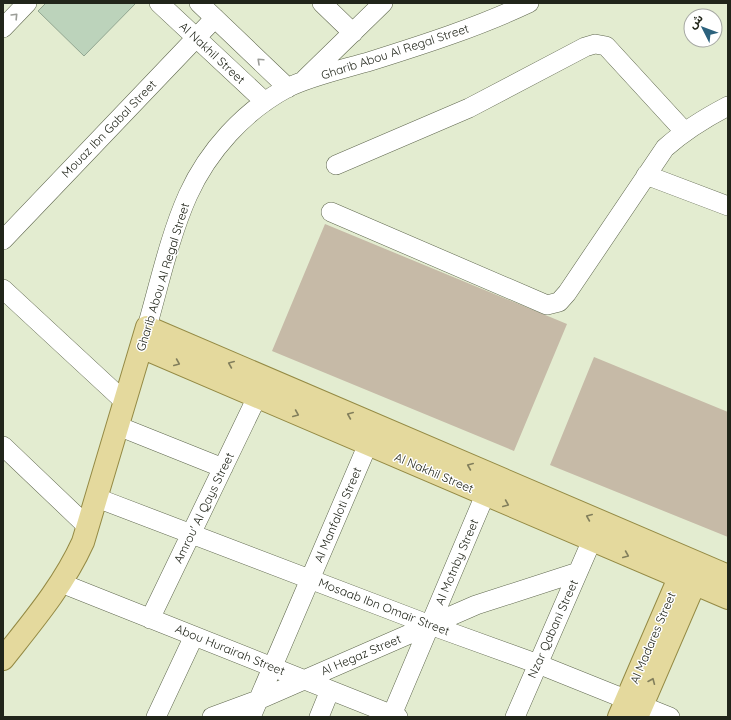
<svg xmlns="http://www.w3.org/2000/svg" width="731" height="720" viewBox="0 0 731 720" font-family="Quicksand,'Noto Sans Arabic',sans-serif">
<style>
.green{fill:#c6baa7}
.building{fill:#bcd3bb;stroke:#92a691}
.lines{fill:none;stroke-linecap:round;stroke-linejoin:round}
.minor-casing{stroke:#5f674e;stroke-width:20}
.major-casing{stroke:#948a44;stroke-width:24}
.minor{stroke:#fff;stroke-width:19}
.major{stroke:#e4d99d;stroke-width:22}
.oneway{stroke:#9b9d98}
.oneway2{stroke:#827f5c}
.labels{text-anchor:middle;stroke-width:3;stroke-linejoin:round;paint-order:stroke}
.street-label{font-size:12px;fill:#21251a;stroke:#fff}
</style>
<rect width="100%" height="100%" fill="#e3ecd0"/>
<!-- green -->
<path class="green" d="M325 224 567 324 514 451 272 351Z
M594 357 728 412V537L550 465Z"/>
<!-- building -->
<path class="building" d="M46 3H134L135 4 84 56 38 11Z"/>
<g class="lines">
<defs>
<path id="minor" d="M159 3 265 102
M199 3 288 88
M322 3 353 33
M3 28 27 3
M305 79 383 3
M336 165 469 108 585 47 595 44 606 46 684 131
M646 175 728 206
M331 212 547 305 559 302 567 293 665 148C685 130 705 118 728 106
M3 240 215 18
M3 289 125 402
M147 327C159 285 170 235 188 195 208 151 244 111 287 88 311 76 344 69 371 61 425 44 478 27 529 3
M118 426 223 468
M3 446 88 527
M97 498 430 625 538 664 670 717
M61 583 398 717
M150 619 257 397
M156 717 194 636
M212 717 258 700 476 605 578 572
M251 717 368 444
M319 717 330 690
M391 717 485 495
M515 717 592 540"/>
<path id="major" d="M141 347 728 598
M3 659C33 621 63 586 83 542L147 327 728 576
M619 717 685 564
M637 717 700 571"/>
</defs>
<!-- minor casing -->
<use href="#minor" class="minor-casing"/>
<!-- major casing -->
<use href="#major" class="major-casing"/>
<!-- minor -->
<use href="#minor" class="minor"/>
<!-- major -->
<use href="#major" class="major"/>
</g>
<!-- one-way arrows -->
<defs><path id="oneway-chevron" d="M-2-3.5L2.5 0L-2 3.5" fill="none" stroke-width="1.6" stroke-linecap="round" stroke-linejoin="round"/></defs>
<g class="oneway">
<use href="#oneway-chevron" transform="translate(15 16) rotate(-46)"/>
<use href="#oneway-chevron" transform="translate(260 61) rotate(-137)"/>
</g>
<g class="oneway2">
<use href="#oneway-chevron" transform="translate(177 363) rotate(23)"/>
<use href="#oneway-chevron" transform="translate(231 364) rotate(-157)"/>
<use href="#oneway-chevron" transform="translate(296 414) rotate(23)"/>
<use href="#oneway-chevron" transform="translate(350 415) rotate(-157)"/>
<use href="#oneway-chevron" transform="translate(470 466) rotate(-157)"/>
<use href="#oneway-chevron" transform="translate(506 504) rotate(23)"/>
<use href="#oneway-chevron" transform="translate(589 517) rotate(-157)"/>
<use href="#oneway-chevron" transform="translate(626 555) rotate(23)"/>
<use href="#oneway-chevron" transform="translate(652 681) rotate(-67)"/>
</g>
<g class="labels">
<!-- street labels -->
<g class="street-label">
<text transform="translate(395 52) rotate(-18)" y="4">Gharib Abou Al Regal Street</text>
<text transform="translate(212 53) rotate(43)" y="4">Al Nakhil Street</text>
<text transform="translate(109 129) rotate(-46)" y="4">Mouaz Ibn Gabal Street</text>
<text transform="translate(163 277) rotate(-73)" y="4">Gharib Abou Al Regal Street</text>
<text transform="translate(434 473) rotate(23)" y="4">Al Nakhil Street</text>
<text transform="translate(204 508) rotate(-64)" y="4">Amrou' Al Qays Street</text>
<text transform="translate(338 515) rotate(-67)" y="4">Al Manfaloti Street</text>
<text transform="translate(457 562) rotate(-67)" y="4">Al Motnby Street</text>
<text transform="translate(384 607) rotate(21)" y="4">Mosaab Ibn Omair Street</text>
<text transform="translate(553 629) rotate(-66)" y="4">Nzar Qabani Street</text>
<text transform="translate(653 638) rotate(-67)" y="4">Al Madares Street</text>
<text transform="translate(230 650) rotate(22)" y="4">Abou Hurairah Street</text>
<text transform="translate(361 655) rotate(-23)" y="4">Al Hegaz Street</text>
</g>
</g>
<!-- border -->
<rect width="731" height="720" fill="none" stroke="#21251a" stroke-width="8"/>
<!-- north arrow -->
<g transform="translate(703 28) rotate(312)"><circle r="19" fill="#ffffff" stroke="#a6a8a3"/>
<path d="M0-3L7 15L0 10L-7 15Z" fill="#2c627d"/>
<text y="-6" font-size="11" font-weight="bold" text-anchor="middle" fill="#21251a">ش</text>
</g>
</svg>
